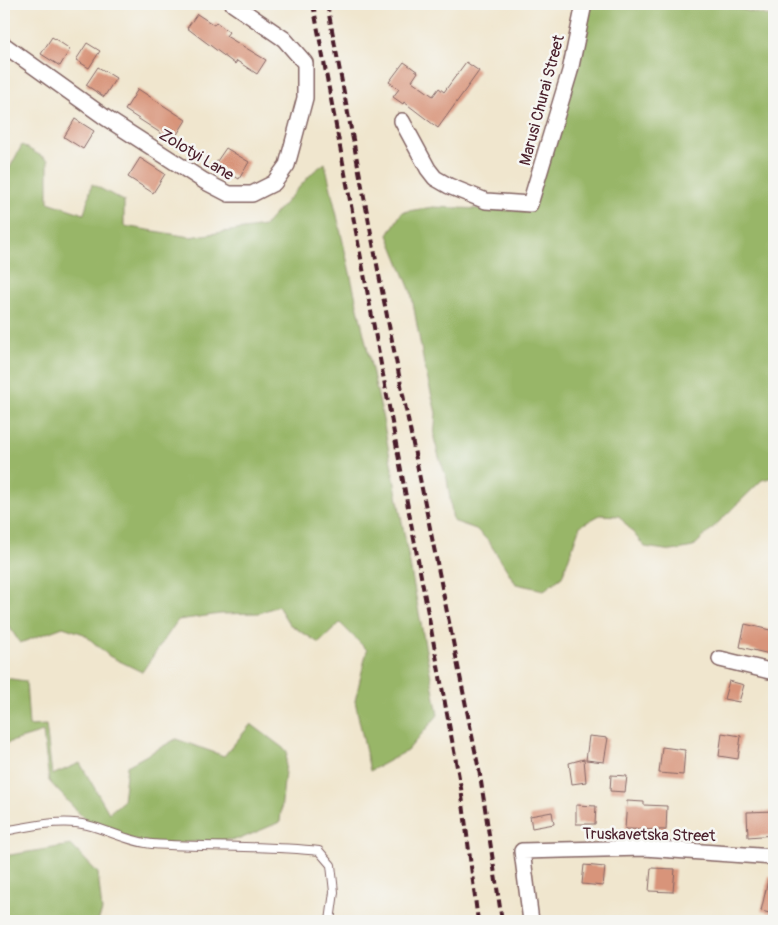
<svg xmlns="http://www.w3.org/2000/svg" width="778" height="925" viewBox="0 0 778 925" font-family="Pangolin,sans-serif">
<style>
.forest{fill:#98b668;stroke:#716a4a}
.building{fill:#d8947a}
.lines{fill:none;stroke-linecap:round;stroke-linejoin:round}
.lane-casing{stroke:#846564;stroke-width:10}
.street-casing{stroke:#846564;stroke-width:18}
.lane{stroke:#fff;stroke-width:8}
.street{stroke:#fff;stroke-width:15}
.rail{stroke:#4a1f2b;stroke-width:4;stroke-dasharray:8 4;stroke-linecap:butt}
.labels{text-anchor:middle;stroke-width:5;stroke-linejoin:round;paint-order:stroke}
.street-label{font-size:16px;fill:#4a1f2b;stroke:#f6f6f2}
</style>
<rect width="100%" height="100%" fill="#f6f6f2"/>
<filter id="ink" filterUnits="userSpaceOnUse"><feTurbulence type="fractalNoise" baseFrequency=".02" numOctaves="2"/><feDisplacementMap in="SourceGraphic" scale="10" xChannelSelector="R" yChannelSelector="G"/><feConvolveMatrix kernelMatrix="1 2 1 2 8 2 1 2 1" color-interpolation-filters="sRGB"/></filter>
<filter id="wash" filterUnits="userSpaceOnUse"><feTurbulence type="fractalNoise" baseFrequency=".0096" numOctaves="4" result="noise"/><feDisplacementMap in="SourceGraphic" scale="20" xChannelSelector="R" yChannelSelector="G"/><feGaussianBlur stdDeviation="1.12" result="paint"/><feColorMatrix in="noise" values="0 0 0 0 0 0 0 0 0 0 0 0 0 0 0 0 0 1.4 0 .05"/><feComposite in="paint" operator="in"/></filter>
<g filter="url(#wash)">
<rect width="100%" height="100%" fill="#f0e6ce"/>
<!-- forest -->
<path class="forest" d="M587 4H718L774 17V477L762 480 693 547 672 551 645 547 619 516 600 515 580 526 562 577 544 590 516 584 489 542 476 529 453 521 447 479 439 457 434 438 436 413 424 364 411 292 388 235 402 212 433 207 532 211Z
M22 145 48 160V202L84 214 92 184 124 201V226L190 237 264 226 313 172 325 163 381 409 438 715 407 751 370 771 355 701 367 650 340 623 319 643 289 624 278 606 259 613 220 614 178 620 142 672 109 656 84 634 63 627 20 643 4 619V169L8 171Z
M4 678 26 681 29 726 46 725 52 775 80 763 109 813 123 801 127 766 176 739 224 756 251 724 287 751 280 822 240 839 150 845 91 826 49 781 43 732 4 744Z
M71 845 98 873 102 911 98 921H4V856Z"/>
<g id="blocks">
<!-- building -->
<path class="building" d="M197 14 214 25 216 22 229 32 226 36 266 60 257 74 237 61 235 64 187 28Z
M52 37 70 49 60 66 41 54Z
M87 43 100 51 89 68 76 60Z
M404 62 418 72 412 81 433 96 439 88 444 92 466 62 479 71 438 128 404 102 403 104 393 97 399 89 389 82Z
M98 67 116 78 104 97 86 85Z
M138 89 186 120 173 141 125 110Z
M75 119 94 131 83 149 64 137Z
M226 148 249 162 239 179 215 164Z
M140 158 165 174 153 193 128 177Z
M745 624 774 631V655L740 647Z
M729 681 744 685 739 702 724 699Z
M722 733 741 736 738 759 719 756Z
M589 736 608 738 604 762 586 760Z
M662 747 685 750 683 775 659 773Z
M584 759 586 782 572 784 569 763Z
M611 775 627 776 625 792 610 791Z
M627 801 644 802V805L667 806 666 830 625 829Z
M576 805 596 806 595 824H576Z
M774 811V835L748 837 747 812Z
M552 812 554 824 532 828 530 816Z
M584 865 605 867 603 886 582 884Z
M651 868 675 869 673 892 649 891Z
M769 876H774V914L761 911Z"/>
</g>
</g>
<g filter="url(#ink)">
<use href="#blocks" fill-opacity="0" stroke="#846564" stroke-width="1"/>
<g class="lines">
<defs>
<path id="lane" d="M4 831C30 827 60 818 87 825 108 830 130 842 152 844 208 848 264 845 319 851L331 865 334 892 330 921"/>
<path id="street" d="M4 45 106 118 204 181 229 194H252L274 183 287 165 305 98V63L284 39 233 4
M402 121 428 169 435 178 449 186 486 201 530 204 570 71 584 4
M720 659 774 672
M531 921 522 851 644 848 774 857"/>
</defs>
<!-- lane casing -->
<use href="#lane" class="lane-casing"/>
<!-- street casing -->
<use href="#street" class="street-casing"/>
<!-- lane -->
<use href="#lane" class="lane"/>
<!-- street -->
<use href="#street" class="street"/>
<!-- rail -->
<path class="rail" d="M313 4 461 788 478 921
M327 4 384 301 480 775 502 921"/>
</g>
</g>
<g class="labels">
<!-- street labels -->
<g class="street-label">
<text transform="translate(541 100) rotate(-75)" y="6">Marusi Churai Street</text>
<text transform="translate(197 154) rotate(31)" y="6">Zolotyi Lane</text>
<text transform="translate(649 834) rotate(1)" y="6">Truskavetska Street</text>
</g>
</g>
<!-- margin -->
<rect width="778" height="925" fill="none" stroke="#f6f6f2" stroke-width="20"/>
</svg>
